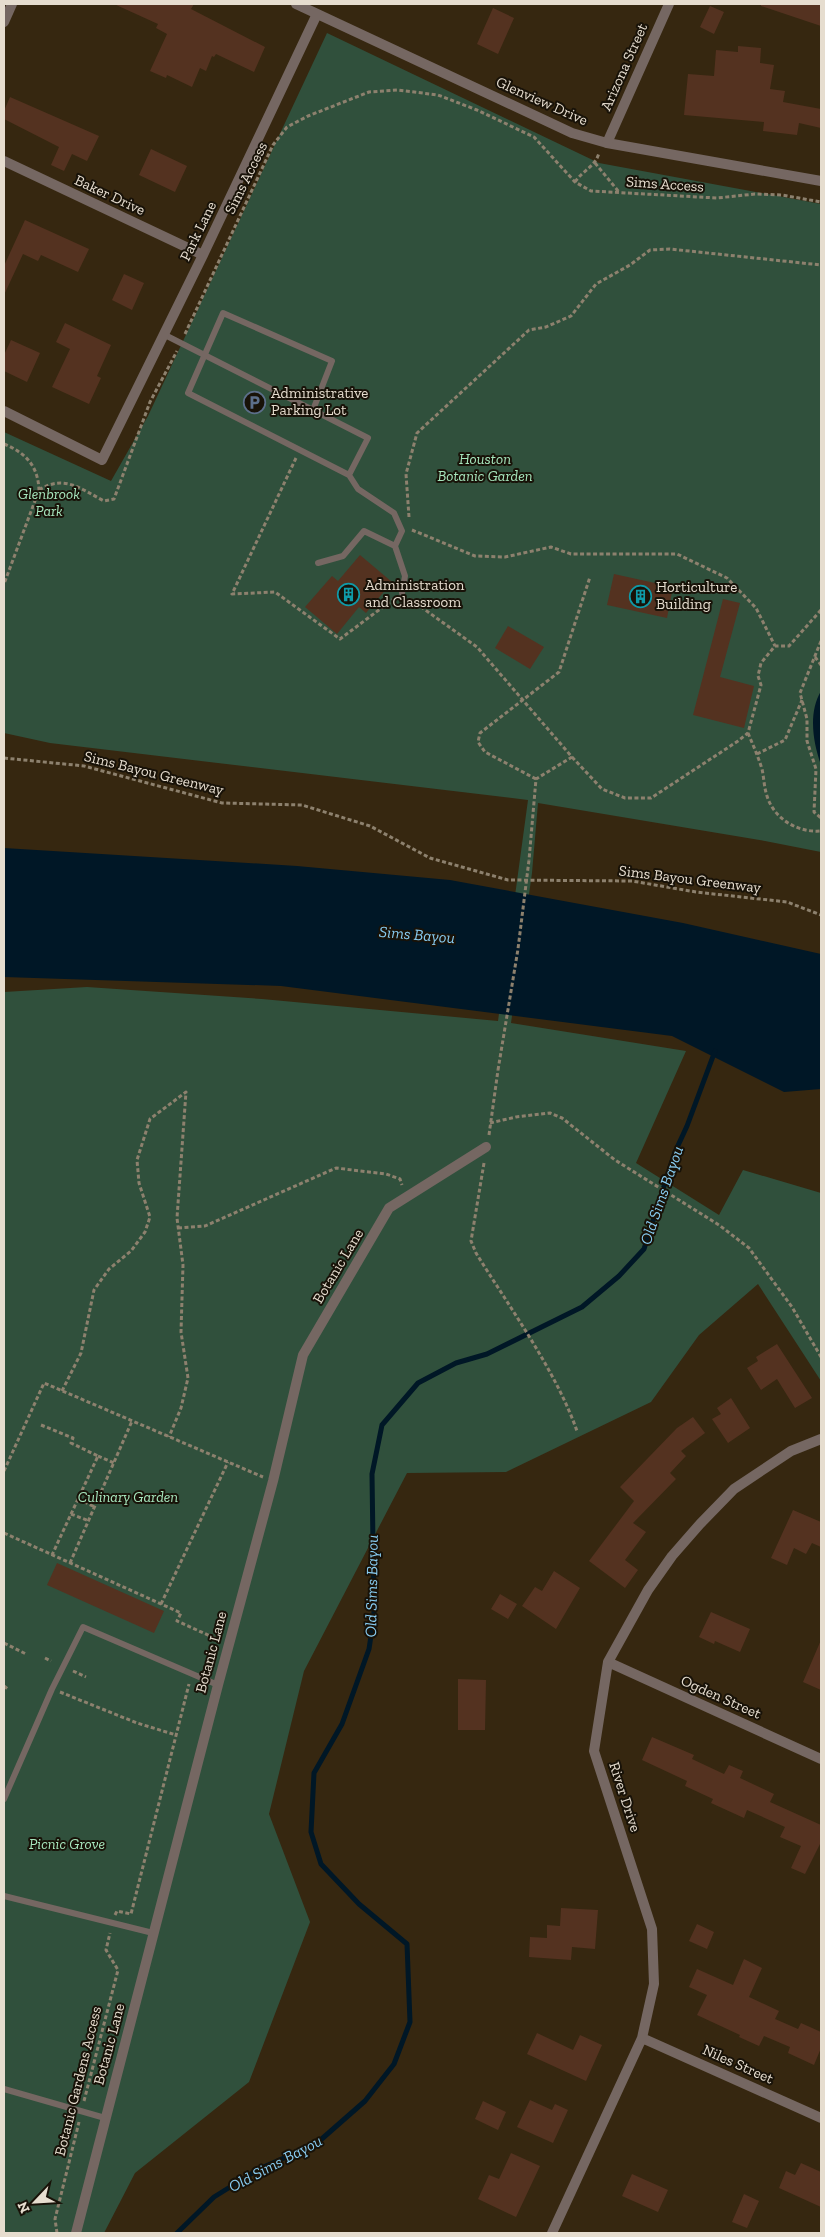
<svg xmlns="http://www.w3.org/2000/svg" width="825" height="2237" viewBox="0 0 825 2237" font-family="'Zilla Slab',serif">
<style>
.green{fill:#30503c}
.water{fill:#001726}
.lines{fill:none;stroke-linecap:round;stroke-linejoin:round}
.stream{stroke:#001726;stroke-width:5}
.building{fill:#543220}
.path{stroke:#8d816e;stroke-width:3;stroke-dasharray:4 2.5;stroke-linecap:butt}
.service{stroke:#756762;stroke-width:6}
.minor{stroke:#756762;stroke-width:10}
.tertiary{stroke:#756762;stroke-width:10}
.path-bridge{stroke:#8d816e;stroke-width:3;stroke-dasharray:4 2.5;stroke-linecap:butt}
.labels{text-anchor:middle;stroke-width:4;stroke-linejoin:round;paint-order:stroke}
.street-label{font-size:15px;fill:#e6ddcf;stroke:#181208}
.poi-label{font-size:15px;fill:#e6ddcf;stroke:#181208;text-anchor:start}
.park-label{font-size:15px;font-style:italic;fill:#a7e7be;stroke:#181208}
.water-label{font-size:16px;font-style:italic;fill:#88ccf2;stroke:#181208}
</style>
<rect width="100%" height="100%" fill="#362710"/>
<!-- green -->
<path class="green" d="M327 33 599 163 821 204V852L765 841 538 803 532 873 511 1023 686 1051 636 1163 719 1215 743 1170 821 1193V1381L758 1284 699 1335 651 1402 506 1472 407 1473 304 1671 269 1814 310 1922 249 2082 135 2173 104 2233H4V992L87 987 262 999 498 1021 528 800 50 743 4 733V432L111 481 148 416Z"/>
<!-- water -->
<path class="water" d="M821 691V765C813 742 808 713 821 691Z
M4 848 297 866 450 880 683 923 821 954V1089L784 1092 672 1036 281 986 4 977Z"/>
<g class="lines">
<!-- stream -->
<path class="stream" d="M177 2233 214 2197 259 2169 316 2144 365 2101 394 2064 410 2022 407 1944 359 1904 321 1864 311 1832 314 1773 342 1724 369 1649 374 1616 372 1474 382 1425 418 1383 456 1363 487 1354 582 1307 619 1276 644 1249 675 1152 687 1126 715 1051"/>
</g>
<!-- building -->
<path class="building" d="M114 4H194L191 9 265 47 254 72 216 54 214 57 212 56 206 71 200 68 192 87 167 75 166 78 150 71 167 34 156 28 158 24Z
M761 4H821V26L761 6Z
M710 6 724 12 714 34 700 27Z
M493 8 514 18 498 54 477 44Z
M738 46 761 48 760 63 774 65 770 89 785 91 783 102 821 109V128L799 123 797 135 763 131 764 122 684 115 688 74 714 76 716 50 738 52Z
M10 97 99 136 87 161 72 154 64 171 51 165 59 147 4 119V111Z
M151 149 187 166 175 192 139 175Z
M25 220 89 249 78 272 41 255 38 261 23 254 4 295V266Z
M124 274 144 283 132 310 112 300Z
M65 323 111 345 97 376 101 378 89 404 52 387 70 349 56 342Z
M11 340 40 353 27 382 4 371V355Z
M360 555 392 582 366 613 359 607 337 634 305 607 332 576 338 581Z
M614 574 673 587 667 618 607 605Z
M723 599 740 603 720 677 754 686 744 728 693 715Z
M508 626 544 647 530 669 495 648Z
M777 1344 812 1398 795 1408 777 1379 761 1390 747 1368 758 1361 756 1357Z
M731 1398 750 1428 728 1443 712 1419 721 1414 717 1408Z
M693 1417 705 1433 681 1451 686 1456 670 1473 676 1479 633 1523 646 1532 625 1560 638 1570 625 1588 589 1561 634 1501 620 1487 677 1428Z
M793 1510 821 1522V1547L812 1543 806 1554 794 1548 787 1565 771 1558Z
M57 1563 164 1611 154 1633 47 1585Z
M554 1571 580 1588 556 1629 522 1606 535 1587 542 1591Z
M500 1594 517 1604 508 1619 491 1609Z
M711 1612 750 1629 740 1652 715 1641 714 1644 699 1637Z
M821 1640V1690L803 1682Z
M458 1679 486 1680 485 1730H458Z
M652 1737 694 1755 692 1759 724 1774 729 1765 743 1771 740 1778 774 1794 770 1802 821 1825V1842L805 1874 791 1868 801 1846 780 1837 785 1827 747 1810 744 1818 711 1803 713 1799 685 1786 687 1781 642 1760Z
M561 1908 598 1910 595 1949 572 1947 571 1960 529 1957 530 1937 547 1938V1925L560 1926Z
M697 1924 714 1932 707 1949 689 1941Z
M744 1959 762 1968 749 1997 779 2011 775 2019 798 2029 801 2023 821 2032V2048L814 2065 788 2053 790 2047 764 2036 759 2046 739 2037 740 2035 697 2015 707 1995 689 1987 697 1969 733 1985Z
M537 2033 573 2050 580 2035 602 2045 586 2081 527 2054Z
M530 2100 552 2110 555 2104 568 2110 553 2143 517 2127Z
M483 2101 506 2112 498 2130 475 2119Z
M511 2153 540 2166 516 2217 478 2199 489 2175 499 2179Z
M801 2163 821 2172V2207L779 2188 786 2171 795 2175Z
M632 2174 668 2190 658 2212 622 2196Z
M744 2194 759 2201 747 2228 732 2222Z"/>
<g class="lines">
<!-- path -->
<path class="path" d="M595 163 619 192
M575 182C583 170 595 167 599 153
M185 334 273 145 287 127 308 116 369 92 398 90 438 95 477 110 534 137 575 182 591 191 717 198 755 194 782 195 821 202
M4 444C26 453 38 466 39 490L4 584
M296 458 232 594 275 592 340 639 395 598
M39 490C64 474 81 489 104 501L114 499 150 402 177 351
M409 517 406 474 417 433 529 330 546 327 571 316 596 284 630 265 650 250 670 249 821 265
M412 530 475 556 505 557 551 547 571 554H677L727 578 756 608 775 646
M410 599 477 647 572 757 536 779 529 860
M821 641 800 693 807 719V741L816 769 814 812 821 818
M815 657 821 665
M748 733C753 745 758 756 762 769 764 778 764 787 767 796 774 819 798 833 821 831
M757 754 785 740 802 700
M572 757 602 789 625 798H651L738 741 748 733 761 685 758 676 761 663 775 646H789L821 610
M4 758 84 766 222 803 302 805 370 826 430 858 508 880 632 881 696 892 787 902 821 915
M536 779 485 752 478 742 480 733 559 672 590 577
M490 1123 516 1117 550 1113 562 1118 615 1160 719 1225 749 1248 792 1307 821 1357
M489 1135 498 1070
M484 1163 471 1241 476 1253C510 1308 556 1371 577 1431
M178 1228 205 1226 336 1168 386 1174 400 1179 402 1185
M62 1391 81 1353 94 1290 109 1269 131 1251 145 1232 150 1217 139 1183 137 1160 150 1119 186 1092 177 1218 183 1265 181 1332 188 1378 181 1408 169 1437
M41 1425 73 1438 71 1443 98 1456 52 1555
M98 1456 114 1463
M4 1471 44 1383 263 1477
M78 1499 95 1507
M71 1514 89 1521
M4 1533 181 1613 177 1621 219 1640
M70 1563 132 1421
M161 1604 228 1462
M4 1643 26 1654
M45 1658 51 1661
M73 1671 86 1677
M4 1686 9 1690
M60 1692 137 1723 176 1735
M115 1915 117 1911 131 1914 189 1684
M84 2101 118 1970 106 1950 110 1933
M57 2233 55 2219 79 2122"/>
<!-- service -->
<path class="service" d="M163 334 368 438 349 475 358 489 394 513 402 531 395 546 405 576 402 593
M313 410 332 361 223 313 188 393 349 475
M318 563 343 556 364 531 395 546
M4 1799 52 1689 83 1627 218 1685
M4 1896 153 1933
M4 2089 105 2118"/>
<!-- minor -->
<path class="minor" d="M296 4 572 133 607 143 821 181
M4 22 12 4
M4 161 203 255
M4 411 102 460 203 255 317 14
M608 1662 821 1759
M642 2038 821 2118
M76 2233 218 1685 273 1481 303 1355 389 1208 486 1147
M552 2233 642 2038 654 1984 652 1929 594 1751 608 1662 648 1590 672 1556 700 1524 734 1489 791 1451 821 1439"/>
<!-- tertiary -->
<path class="tertiary" d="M607 143 669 4"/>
<!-- path-bridge -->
<path class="path-bridge" d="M498 1070 518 949 529 860"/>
</g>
<!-- icons -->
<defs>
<symbol id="parking-ring" viewBox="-11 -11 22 22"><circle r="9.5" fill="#181208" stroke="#5c6f8a" stroke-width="1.5"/><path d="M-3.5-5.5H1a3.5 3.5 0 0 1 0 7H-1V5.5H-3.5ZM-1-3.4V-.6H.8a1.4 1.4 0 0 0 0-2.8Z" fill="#5c6f8a"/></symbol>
<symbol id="building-ring" viewBox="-11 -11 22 22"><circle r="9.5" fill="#181208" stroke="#0f9aa8" stroke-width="1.5"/><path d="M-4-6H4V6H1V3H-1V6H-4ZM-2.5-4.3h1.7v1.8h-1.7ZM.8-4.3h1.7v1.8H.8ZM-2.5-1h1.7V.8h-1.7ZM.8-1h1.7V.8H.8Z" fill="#0f9aa8"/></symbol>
</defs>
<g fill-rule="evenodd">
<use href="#parking-ring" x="242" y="390" width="25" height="25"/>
<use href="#building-ring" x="336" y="582" width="25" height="25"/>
<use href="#building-ring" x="628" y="584" width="25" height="25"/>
</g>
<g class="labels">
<!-- street labels -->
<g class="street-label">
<text transform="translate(624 67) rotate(-66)" y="5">Arizona Street</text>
<text transform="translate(542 101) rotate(24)" y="5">Glenview Drive</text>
<text transform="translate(246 178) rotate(-64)" y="5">Sims Access</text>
<text transform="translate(665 184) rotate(4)" y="5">Sims Access</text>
<text transform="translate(110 195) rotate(25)" y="5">Baker Drive</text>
<text transform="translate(198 231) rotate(-64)" y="5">Park Lane</text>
<text transform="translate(154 773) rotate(14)" y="5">Sims Bayou Greenway</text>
<text transform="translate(690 879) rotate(7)" y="5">Sims Bayou Greenway</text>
<text transform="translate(338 1266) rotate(-59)" y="5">Botanic Lane</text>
<text transform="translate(211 1652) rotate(-75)" y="5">Botanic Lane</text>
<text transform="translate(721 1697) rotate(24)" y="5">Ogden Street</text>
<text transform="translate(625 1797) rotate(72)" y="5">River Drive</text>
<text transform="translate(109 2044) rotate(-75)" y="5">Botanic Lane</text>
<text transform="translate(738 2064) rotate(24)" y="5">Niles Street</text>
<text transform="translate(78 2081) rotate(-76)" y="5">Botanic Gardens Access</text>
</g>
<!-- poi labels -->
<g class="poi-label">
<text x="271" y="398">Administrative<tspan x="271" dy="17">Parking Lot</tspan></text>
<text x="365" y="590">Administration<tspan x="365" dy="17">and Classroom</tspan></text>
<text x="656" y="592">Horticulture<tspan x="656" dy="17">Building</tspan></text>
</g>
<!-- park labels -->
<g class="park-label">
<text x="485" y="464">Houston<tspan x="485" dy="17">Botanic Garden</tspan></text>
<text x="49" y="499">Glenbrook<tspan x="49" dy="17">Park</tspan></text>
<text x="128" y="1502">Culinary Garden</text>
<text x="67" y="1849">Picnic Grove</text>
</g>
<!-- water labels -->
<g class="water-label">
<text transform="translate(417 934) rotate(5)" y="6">Sims Bayou</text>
<text transform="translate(661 1195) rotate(-71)" y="6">Old Sims Bayou</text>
<text transform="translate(371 1586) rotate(-89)" y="6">Old Sims Bayou</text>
<text transform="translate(275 2163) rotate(-28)" y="6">Old Sims Bayou</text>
</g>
</g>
<!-- border -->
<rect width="825" height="2237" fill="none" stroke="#e6ddcf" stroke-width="10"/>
<!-- north arrow -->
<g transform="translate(35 2202) rotate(245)" stroke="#181208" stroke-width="4" paint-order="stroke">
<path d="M0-4L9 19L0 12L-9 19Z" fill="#e6ddcf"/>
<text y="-8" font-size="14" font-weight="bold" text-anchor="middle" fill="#e6ddcf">N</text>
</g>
</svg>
